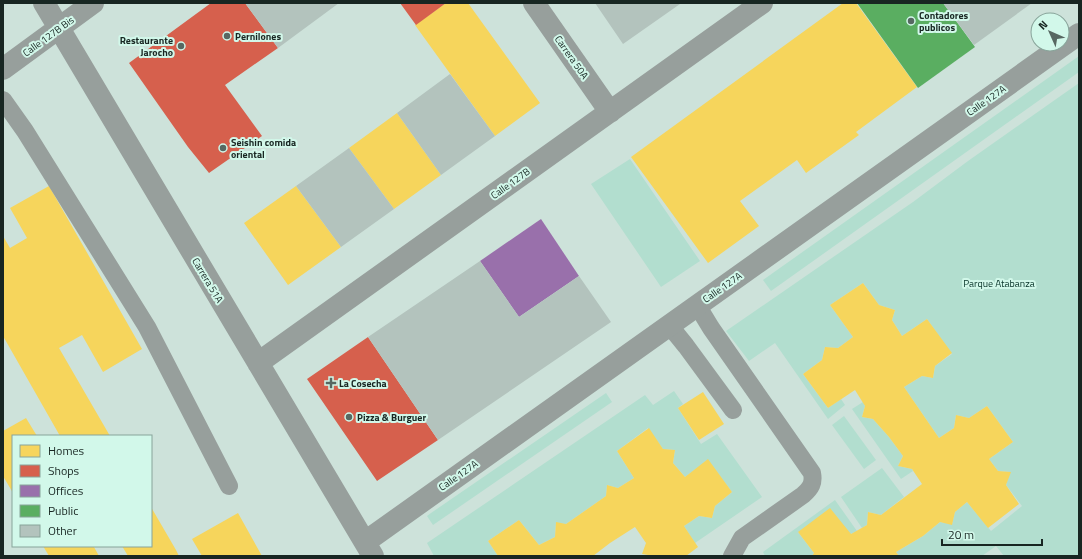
<svg xmlns="http://www.w3.org/2000/svg" width="1082" height="559" viewBox="0 0 1082 559" font-family="'Titillium Web',sans-serif">
<style>
.green{fill:#b2decf}
.homes{fill:#f6d55c}
.shops{fill:#d6604d}
.offices{fill:#9970ab}
.public{fill:#5aae61}
.building{fill:#b3c3bd}
.lines{fill:none;stroke-linecap:round;stroke-linejoin:round}
.service{stroke:#979f9c;stroke-width:18}
.minor{stroke:#979f9c;stroke-width:22}
.poi-dot{fill:#576862;stroke:#d2f8ea;stroke-width:1.5}
.labels{text-anchor:middle;stroke-width:4;stroke-linejoin:round;paint-order:stroke}
.poi-label{font-size:10px;font-weight:bold;fill:#182622;stroke:#d2f8ea;text-anchor:start}
.street-label{font-size:10px;fill:#182622;stroke:#d2f8ea}
.park-label{font-size:10px;fill:#063227;stroke:#d2f8ea}
</style>
<rect width="100%" height="100%" fill="#cde2da"/>
<!-- green -->
<path class="green" d="M1079 56V72L771 291 763 280Z
M1079 83V556H1004L996 546 982 556 955 555 953 556H899L896 552 923 536 940 522 952 524 955 512 967 502 991 531 1022 506 1006 485 1010 472 998 471 989 459 1013 442 987 406 969 418 956 415 954 428 939 438 904 387 922 376 933 378 935 366 952 354 927 319 902 336 892 320 895 310 879 305 863 283 830 305 853 337 838 348 825 347 822 360 803 374 828 408 841 399 845 405 828 419 775 343 749 361 726 331 913 202 968 161Z
M630 159 700 261 661 287 591 184Z
M674 391 683 404 678 408 701 444 717 434 762 497 695 543 684 526 699 516 712 518 715 506 732 492 708 460 685 477 673 463 675 450 663 449 648 428 617 451 634 478 618 488 607 485 606 496 566 524 556 523 555 537 539 545 519 520 488 541 498 556H434L427 543 645 395 653 405Z
M606 393 612 402 433 525 427 516 431 513Z
M863 402 865 406 862 417 873 419 889 437 903 456 898 466 912 469 913 471 901 479 852 409Z
M844 416 876 460 864 469 832 425Z
M882 468 904 497 881 515 868 512 867 525 862 528 841 497Z
M835 500 857 531 851 534 798 532 814 553 812 556H765L763 552Z"/>
<!-- homes -->
<path class="homes" d="M446 3H468L540 103 495 136 415 25Z
M843 3H856L917 87 856 132 859 135 806 173 797 160 740 201 759 226 708 263 631 157Z
M397 113 441 175 394 209 349 148Z
M49 186 142 349 103 372 82 335 59 348 110 436H60L3 336V236L10 248 27 238 10 208Z
M296 186 341 247 288 285 244 223Z
M863 283 879 305 895 310 892 320 902 336 927 319 952 353 935 366 933 378 922 376 904 387 939 438 954 428 956 415 969 418 987 406 1013 442 989 459 998 471 1011 472 1006 485 1019 504 988 528 967 502 955 512 952 525 940 522 923 536 896 552 899 556H812L814 553 798 532 830 508 851 534 867 525 868 512 881 515 922 484 912 469 898 466 903 456 889 437 873 419 862 417 865 406 855 390 828 408 803 374 822 360 825 347 838 348 853 337 830 305Z
M703 392 724 424 699 440 678 408Z
M26 418 37 436H13V493L3 476V431Z
M649 428 663 449 675 450 673 463 685 477 708 459 732 492 715 506 712 518 699 516 684 526 698 547 686 556H654L642 554 646 543 635 527 610 543 593 556H498L488 541 519 520 539 545 555 537 556 522 566 524 606 496 607 485 618 488 634 478 617 451Z
M151 507 176 550 179 556H128L122 546H151Z
M238 513 262 556H202L192 539Z
M43 546H97L94 547 99 556H49Z"/>
<!-- shops -->
<path class="shops" d="M211 3H245L278 48 225 85 262 136 209 173 188 147 129 63Z
M400 3H446L416 25Z
M368 337 438 440 377 481 307 379Z"/>
<!-- offices -->
<path class="offices" d="M541 219 579 276 519 317 480 261Z"/>
<!-- public -->
<path class="public" d="M857 3H943L975 47 918 88Z"/>
<!-- building -->
<path class="building" d="M245 3H339L278 48Z
M595 3H679L680 4 623 44Z
M943 3H1032L974 45Z
M450 74 495 136 441 175 397 113Z
M349 148 394 209 341 247 296 186Z
M480 261 519 317 579 276 611 322 438 440 368 337Z"/>
<g class="lines">
<!-- service -->
<path class="service" d="M3 100 25 131 147 327 229 486
M697 305 711 328 812 473C814 483 811 488 803 495L742 538 732 556
M669 325 686 346 733 410"/>
<!-- minor -->
<path class="minor" d="M44 3 373 556
M534 3 610 112
M3 69 93 3
M258 363 762 3
M365 542 1079 34"/>
</g>
<!-- markers -->
<g class="poi-dot">
<circle cx="911" cy="21" r="4"/>
<circle cx="227" cy="36" r="4"/>
<circle cx="181" cy="46" r="4"/>
<circle cx="223" cy="148" r="4"/>
<path d="M329 377h4v4h4v4h-4v4h-4v-4h-4v-4h4z"/>
<circle cx="349" cy="417" r="4"/>
</g>
<g class="labels">
<!-- poi labels -->
<g class="poi-label">
<text x="919" y="19">Contadores<tspan x="919" dy="12">publicos</tspan></text>
<text x="235" y="40">Pernilones</text>
<text x="173" y="44" text-anchor="end">Restaurante<tspan x="173" dy="12">Jarocho</tspan></text>
<text x="231" y="146">Seishin comida<tspan x="231" dy="12">oriental</tspan></text>
<text x="339" y="387">La Cosecha</text>
<text x="357" y="421">Pizza &amp; Burguer</text>
</g>
<!-- street labels -->
<g class="street-label">
<text transform="translate(48 36) rotate(-36)" y="4">Calle 127B Bis</text>
<text transform="translate(572 57) rotate(55)" y="4">Carrera 50A</text>
<text transform="translate(986 100) rotate(-35)" y="4">Calle 127A</text>
<text transform="translate(510 183) rotate(-36)" y="4">Calle 127B</text>
<text transform="translate(208 280) rotate(59)" y="4">Carrera 51A</text>
<text transform="translate(722 287) rotate(-35)" y="4">Calle 127A</text>
<text transform="translate(458 475) rotate(-35)" y="4">Calle 127A</text>
</g>
<!-- park labels -->
<g class="park-label">
<text x="999" y="287">Parque Atabanza</text>
</g>
</g>
<!-- border -->
<rect width="1082" height="559" fill="none" stroke="#182622" stroke-width="8"/>
<!-- legend -->
<rect x="12" y="435" width="140" height="112" fill="#d2f8ea" stroke="#88a49a"/>
<rect x="20" y="445" width="20" height="12" fill="#f6d55c" stroke="#88a49a"/>
<text x="48" y="455" font-size="12" fill="#182622">Homes</text>
<rect x="20" y="465" width="20" height="12" fill="#d6604d" stroke="#88a49a"/>
<text x="48" y="475" font-size="12" fill="#182622">Shops</text>
<rect x="20" y="485" width="20" height="12" fill="#9970ab" stroke="#88a49a"/>
<text x="48" y="495" font-size="12" fill="#182622">Offices</text>
<rect x="20" y="505" width="20" height="12" fill="#5aae61" stroke="#88a49a"/>
<text x="48" y="515" font-size="12" fill="#182622">Public</text>
<rect x="20" y="525" width="20" height="12" fill="#b3c3bd" stroke="#88a49a"/>
<text x="48" y="535" font-size="12" fill="#182622">Other</text>
<!-- north arrow -->
<g transform="translate(1050 32) rotate(315)"><circle r="19" fill="#d2f8ea" stroke="#88a49a"/>
<path d="M0-3L7 15L0 10L-7 15Z" fill="#576862"/>
<text y="-6" font-size="11" font-weight="bold" text-anchor="middle" fill="#182622">N</text>
</g>
<!-- scale -->
<path d="M942 539v6h100v-6" fill="none" stroke="#182622" stroke-width="2"/>
<text x="948" y="539" font-size="12" fill="#182622" stroke="#d2f8ea" stroke-width="3" paint-order="stroke">20 m</text>
</svg>
